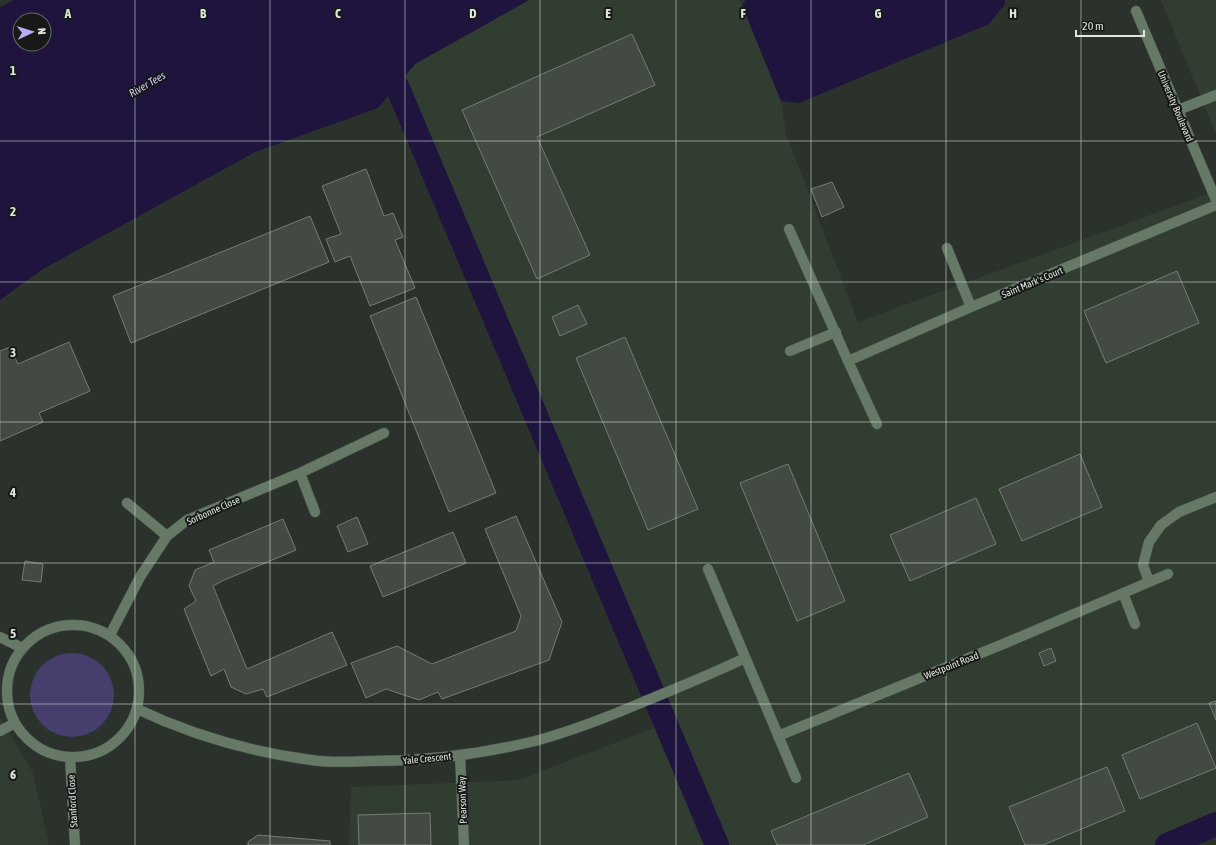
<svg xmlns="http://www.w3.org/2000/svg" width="1216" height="845" viewBox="0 0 1216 845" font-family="'Asap Condensed',sans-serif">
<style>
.built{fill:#323d32}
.green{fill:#463e6c}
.water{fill:#1e143e;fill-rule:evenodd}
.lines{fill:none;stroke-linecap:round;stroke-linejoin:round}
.canal{stroke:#1e143e;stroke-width:24}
.building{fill:#434a43;stroke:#747c74}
.minor-casing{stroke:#484f48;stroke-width:11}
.minor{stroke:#667866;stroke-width:10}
.grid{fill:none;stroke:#e0e5e0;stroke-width:1;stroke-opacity:0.55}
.labels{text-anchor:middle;stroke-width:4;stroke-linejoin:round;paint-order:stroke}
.street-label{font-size:10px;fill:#e0e5e0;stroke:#161916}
.water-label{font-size:11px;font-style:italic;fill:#cfcaf8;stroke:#161916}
.grid-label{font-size:13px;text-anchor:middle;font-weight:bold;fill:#e0e5e0;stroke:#161916;stroke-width:4;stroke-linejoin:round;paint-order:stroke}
</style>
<rect width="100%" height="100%" fill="#2b322b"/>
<!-- built -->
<path class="built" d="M529 0H739L742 5 781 101 786 134 858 322 1216 191V824L1167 845H349L351 787 519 780 672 721 568 474 397 86 415 64Z
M1161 0H1216V134Z
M0 717 33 773 49 845H0Z"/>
<!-- green -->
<path class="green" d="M30 695a42 42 0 1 1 84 0a42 42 0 1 1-84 0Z"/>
<!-- water -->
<path class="water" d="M14 0H529L415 64 378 108 255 152 43 269 0 300V7ZM20 20H44V44H20Z
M746 0H1005V4L989 24 799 103 781 101 742 5Z"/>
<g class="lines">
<!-- canal -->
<path class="canal" d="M378 60 397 86 717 845
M1167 845 1216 824"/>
</g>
<!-- building -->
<path class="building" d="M632 34 655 85 537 137 590 255 537 279 462 110Z
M366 169 384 216 393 213 403 237 395 240 415 288 370 306 350 256 335 262 326 239 341 234 322 186Z
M832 182 844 207 822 217 811 189Z
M310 216 329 262 131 343 113 296Z
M1177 271 1199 323 1106 363 1084 311Z
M416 297 496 493 449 512 370 316Z
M578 305 587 324 560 336 552 317Z
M625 337 698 509 648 530 576 358Z
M69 342 90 391 39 413 43 422 0 441V351L10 347 18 364Z
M1080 454 1102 507 1022 541 999 489Z
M788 464 845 601 797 621 740 483Z
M976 498 996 544 910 581 890 535Z
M516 516 562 622 549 660 442 699 438 692 419 700 386 689 366 698 351 663 397 646 432 664 516 631 521 616 485 529Z
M357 517 368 544 348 552 337 526Z
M283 519 296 550 222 581 213 586 247 669 332 632 347 665 267 697 263 689 246 694 231 687 224 669 211 676 184 609 196 601 189 586 195 570 214 562 209 550Z
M453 532 466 563 383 597 370 566Z
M25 561 43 564 41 582 22 580Z
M1051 648 1056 661 1044 666 1039 653Z
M1216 701V720L1209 703Z
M1197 723 1216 768 1140 799 1122 755Z
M1107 767 1125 811 1043 845H1025L1009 807Z
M909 773 928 817 863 845H777L771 831Z
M430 813 431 845H359L358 815Z
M258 835 330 841V845H248V842Z"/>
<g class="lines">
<defs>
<path id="minor" d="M1136 11 1216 200
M1178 110 1216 95
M789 229 848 361 971 307 1216 205
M947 248 971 307
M790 351 836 332
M848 361 877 424
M300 473 315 512
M127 503 167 536
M708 569 796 778
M1149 582 1143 565 1149 542 1161 525 1179 512 1216 497
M1123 593 1135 624
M7 691a66 66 0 1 1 132 0a66 66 0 1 1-132 0Z
M110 635 140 577 167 536 187 520 300 473 384 433
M0 637 22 648
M137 709C192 735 251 752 311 760 330 763 351 762 371 761 426 761 482 754 535 741 572 731 608 717 643 702 677 688 712 674 745 658
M0 731 15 723
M778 736 1008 642 1168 574
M460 755 464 845
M70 757 75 845"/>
</defs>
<!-- minor casing -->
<use href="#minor" class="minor-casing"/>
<!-- minor -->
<use href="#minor" class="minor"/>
</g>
<!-- grid -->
<path class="grid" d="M135 0V845M270 0V845M405 0V845M540 0V845M676 0V845M811 0V845M946 0V845M1081 0V845M0 141H1216M0 282H1216M0 422H1216M0 563H1216M0 704H1216"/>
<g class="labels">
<!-- street labels -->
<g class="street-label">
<text transform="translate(1176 106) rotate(67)" y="4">University Boulevard</text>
<text transform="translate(1032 282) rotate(-23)" y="4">Saint Mark's Court</text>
<text transform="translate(213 510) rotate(-24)" y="4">Sorbonne Close</text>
<text transform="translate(951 665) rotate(-22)" y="4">Westpoint Road</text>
<text transform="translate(427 758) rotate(-6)" y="4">Yale Crescent</text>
<text transform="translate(462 800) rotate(-92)" y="4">Pearson Way</text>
<text transform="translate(72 801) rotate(-93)" y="4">Stanford Close</text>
</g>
<!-- water labels -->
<g class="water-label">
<text transform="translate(147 84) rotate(-30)" y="4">River Tees</text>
</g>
</g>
<g class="grid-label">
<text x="68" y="18">A</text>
<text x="203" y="18">B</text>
<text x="338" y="18">C</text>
<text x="473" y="18">D</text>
<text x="608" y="18">E</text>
<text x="743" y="18">F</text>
<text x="878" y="18">G</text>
<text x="1013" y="18">H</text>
<text x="13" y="75">1</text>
<text x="13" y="216">2</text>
<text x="13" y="357">3</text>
<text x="13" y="497">4</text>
<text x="13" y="638">5</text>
<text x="13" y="779">6</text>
</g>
<!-- north arrow -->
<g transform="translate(32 32) rotate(86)"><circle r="19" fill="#161916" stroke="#676b67"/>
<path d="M0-3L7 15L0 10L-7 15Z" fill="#b6acf8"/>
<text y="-6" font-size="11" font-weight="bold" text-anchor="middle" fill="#e0e5e0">N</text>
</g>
<!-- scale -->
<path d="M1076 30v6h68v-6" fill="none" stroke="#e0e5e0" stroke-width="2"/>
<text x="1082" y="30" font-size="12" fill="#e0e5e0" stroke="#161916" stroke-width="3" paint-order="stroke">20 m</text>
</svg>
